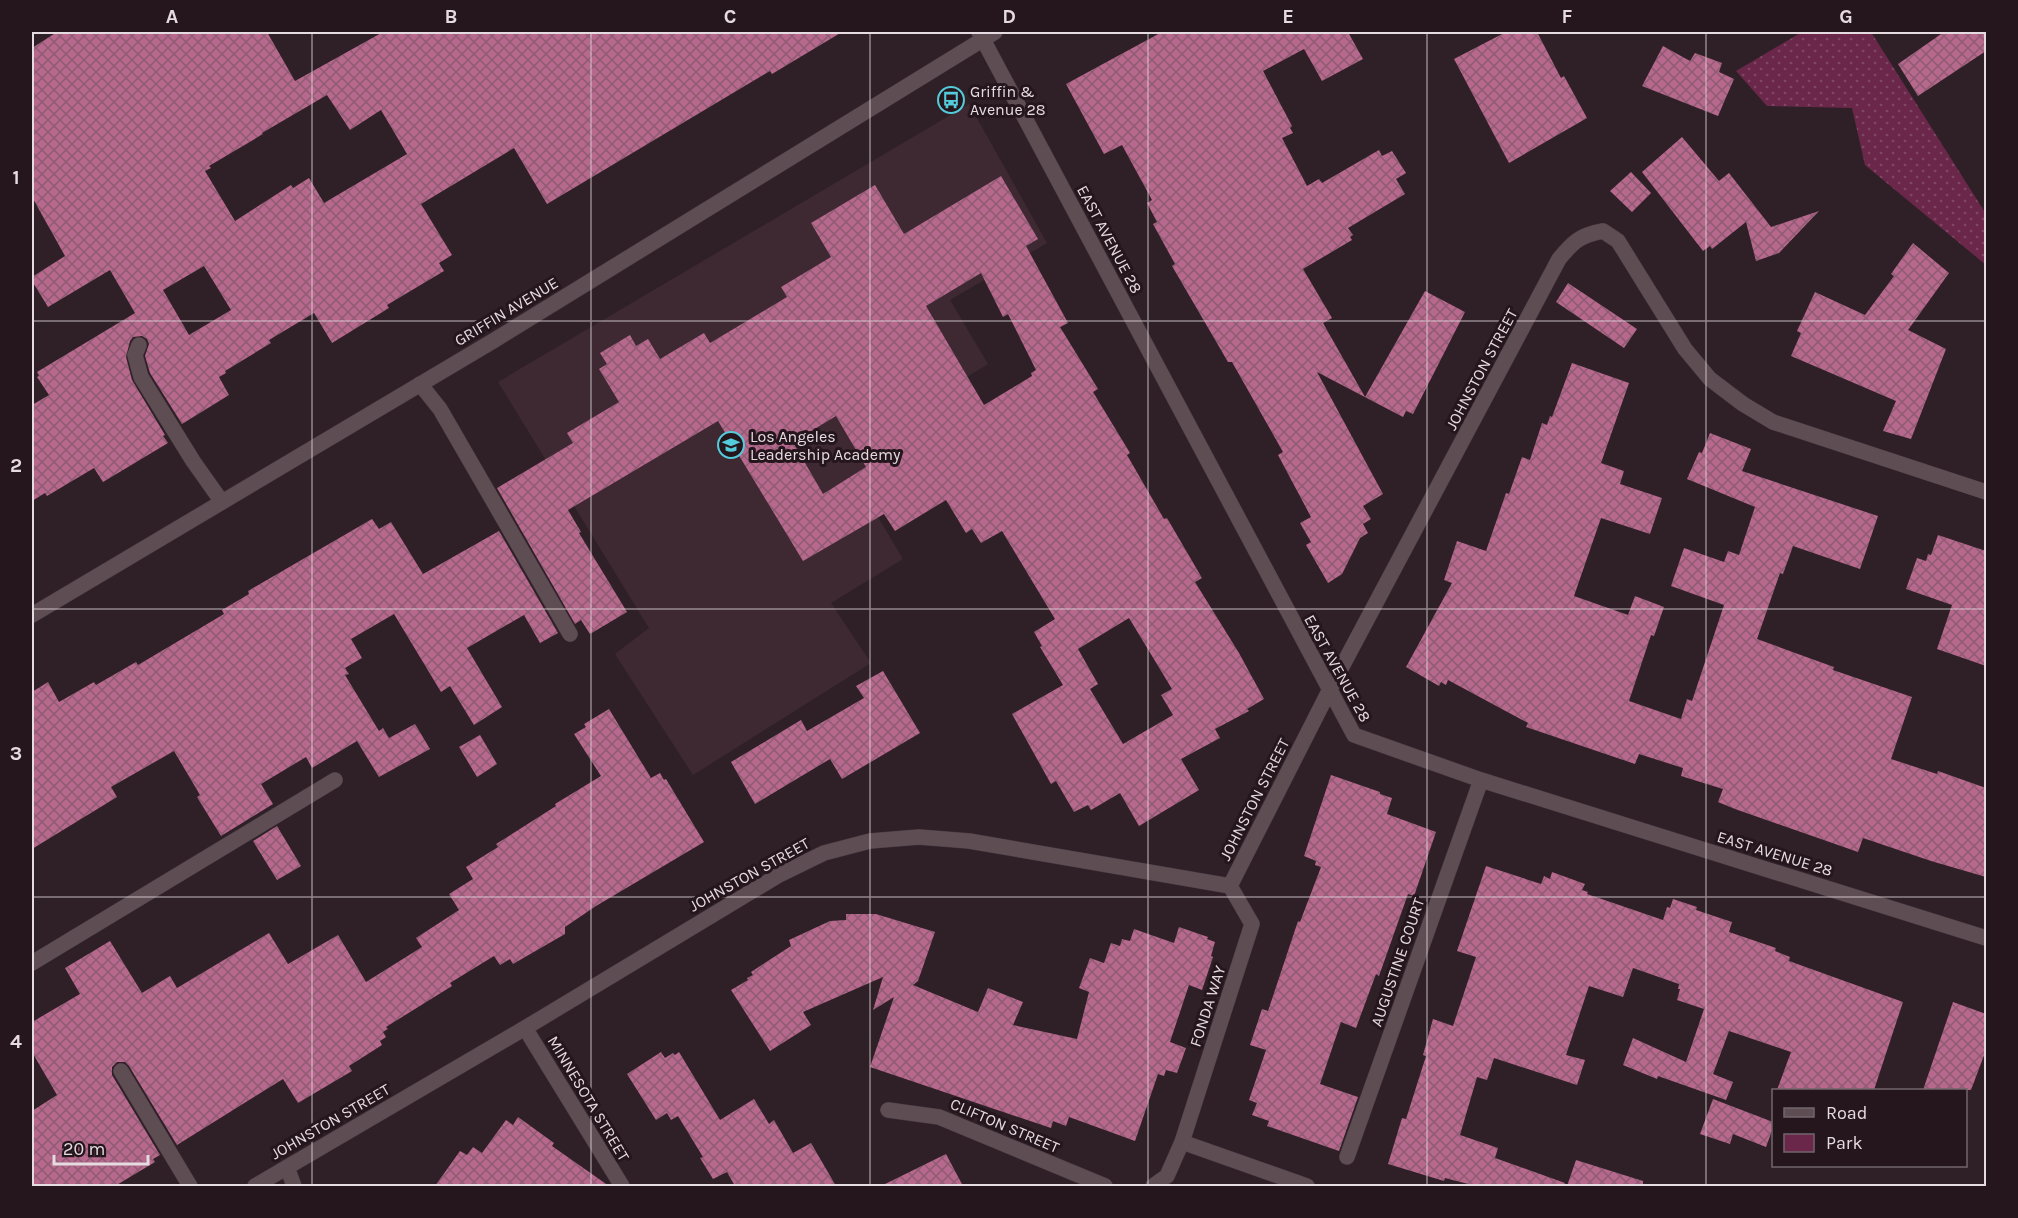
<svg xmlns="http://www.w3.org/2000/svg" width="2018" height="1218" viewBox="0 0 2018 1218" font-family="Karla,sans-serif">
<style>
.built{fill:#3e2933}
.green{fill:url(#green-dots)}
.building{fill:url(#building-cross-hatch);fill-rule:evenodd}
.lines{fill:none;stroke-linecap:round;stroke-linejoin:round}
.service-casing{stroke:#493b42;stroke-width:16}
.minor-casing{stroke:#493b42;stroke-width:16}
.tertiary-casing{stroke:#493b42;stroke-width:16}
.service{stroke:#5f4d54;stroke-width:15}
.minor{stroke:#5f4d54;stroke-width:15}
.tertiary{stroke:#5f4d54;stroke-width:15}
.grid{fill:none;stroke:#e6dbe0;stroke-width:1.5;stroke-opacity:0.55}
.labels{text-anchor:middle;stroke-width:6;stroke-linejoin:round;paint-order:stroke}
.poi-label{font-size:16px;fill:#e6dbe0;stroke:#25161d;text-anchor:start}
.street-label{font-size:16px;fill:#e6dbe0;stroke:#25161d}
.neatline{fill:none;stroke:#e6dbe0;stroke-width:2}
.grid-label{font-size:20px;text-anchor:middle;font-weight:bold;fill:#e6dbe0}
</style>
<defs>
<pattern id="green-dots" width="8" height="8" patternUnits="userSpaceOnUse" patternTransform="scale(1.5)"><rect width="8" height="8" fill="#6a274a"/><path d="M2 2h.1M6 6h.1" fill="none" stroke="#7f4664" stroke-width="1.8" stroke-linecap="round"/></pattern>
<pattern id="building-cross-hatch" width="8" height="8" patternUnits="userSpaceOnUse" patternTransform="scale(1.5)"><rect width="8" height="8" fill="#b6688d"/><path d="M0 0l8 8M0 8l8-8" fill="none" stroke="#8e5b73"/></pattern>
</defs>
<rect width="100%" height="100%" fill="#2f2027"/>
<!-- built -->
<path class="built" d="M969 104 1047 243 950 300 988 364 908 413 878 517 903 559 831 603 871 663 693 775 615 654 649 628 498 382Z"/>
<!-- green -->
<path class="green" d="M1802 32H1871L1986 214V265L1865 165 1852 108 1767 106 1736 71Z"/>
<!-- building -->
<path class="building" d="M57 32H267L295 81 383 32H842L772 74 770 71 547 204 514 148 421 204 452 255 439 263 444 271 387 305 389 308 332 343 314 313 269 340 271 343 225 371 226 373 219 377 229 395 182 424 150 373 145 356 149 344 147 339 142 336 133 337 130 341 126 357 132 380 165 435 163 436 168 443 103 482 94 468 47 496 45 493 32 501V405L49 395 37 377 39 376 37 372 135 313 110 270 48 307 32 281V277L65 256 32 197V48ZM327 95 350 130 381 110 407 154 324 203 309 178 293 188 291 185 235 221 205 171 211 168 209 166 263 134 262 133ZM204 266 231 310 189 335 163 290Z
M1162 32H1348L1363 59 1322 81 1304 49 1263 71 1292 126 1290 128 1293 133 1282 138 1307 186 1319 179 1322 183 1379 150 1382 156 1392 151 1406 173 1396 179 1405 194 1348 228 1353 235 1350 237 1352 240 1303 269 1332 318 1323 323 1365 397 1425 291 1465 312 1413 414 1406 411 1403 417 1317 372 1383 494 1363 506 1371 519 1363 524 1368 533 1360 538 1342 574 1328 583 1306 545 1311 542 1300 523 1311 517 1278 455 1283 452 1232 362H1228L1172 266 1175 264 1153 224 1157 222 1147 203 1152 200 1122 145 1104 154 1066 84Z
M1506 32H1537L1561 78 1564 76 1587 118 1509 163 1454 59Z
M1944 32H1986V51L1918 96 1898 64Z
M1663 46 1690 61 1695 53 1722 63 1719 72 1734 79 1718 116 1642 86Z
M1682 137 1719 181 1729 173 1771 227 1819 211 1779 253 1756 261 1746 222 1712 249 1710 246 1703 251 1642 172Z
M1631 172 1651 193 1632 212 1610 191Z
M1001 176 1038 239 1026 246 1068 323 1060 327 1098 389 1093 392 1130 453 1127 455 1164 519 1167 518 1202 578 1195 582 1239 653 1264 699 1247 709 1249 711 1215 729 1220 738 1181 759 1199 790 1139 826 1120 793 1091 810 1088 805 1074 812 1056 781 1051 784 1012 714 1063 685 1040 647 1042 646 1034 632 1055 619 1002 531 981 543 972 529 966 533 946 500 895 531 884 514 803 561 718 421 568 510 581 532 579 533 627 612 590 634 581 620 575 624 497 488 573 443 567 433 619 402 599 369 607 364 600 353 630 335 636 346 648 339 660 359 704 333 710 343 787 297 781 287 831 257 811 223 875 185 904 234ZM981 273 1003 317 1008 314 1036 370 1031 373 1032 376 984 405 926 306ZM836 416 866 467 823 494 793 442ZM1129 618 1172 689 1161 695 1173 715 1123 744 1090 689 1098 684 1078 649Z
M1913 243 1949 273 1908 330 1946 349 1911 439 1883 431 1896 401 1791 356 1801 333 1797 331 1815 292 1865 315 1894 276 1891 274Z
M1568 283 1637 329 1624 348 1556 302Z
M1572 363 1629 383 1601 463 1624 471 1620 484 1662 498 1650 534 1601 518 1574 596 1628 615 1635 596 1664 607 1654 636 1651 635 1629 701 1681 719 1687 699 1692 701 1724 605 1671 586 1684 548 1724 562 1728 551 1739 555 1755 507 1687 479 1699 452 1702 453 1710 433 1751 449 1742 471 1878 516 1860 569 1793 546 1783 574 1780 573 1757 639 1834 667 1833 670 1912 697 1891 759 1937 774 1938 771 1986 788V877L1931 861 1863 838 1858 852 1735 809 1718 802 1723 789 1681 776 1683 768 1639 754 1635 764 1526 727 1528 723 1448 680 1446 685 1441 682 1439 686 1406 667 1452 583 1444 580 1457 541 1486 551 1506 493 1509 494 1522 457 1530 460 1542 423 1547 425 1550 416 1552 417Z
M372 519 379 529 391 522 423 574 499 531 558 633 540 643 524 615 467 648 502 707 474 725 450 686 441 692 394 614 351 639 362 658 345 668 349 674 345 675 379 731 383 728 389 738 415 724 430 749 379 777 357 741 312 768 306 757 261 784 273 804 221 836 197 797 200 795 174 751 111 787 117 797 32 849V692L48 682 59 702 94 682 96 685 136 662 138 665 224 614 222 610 249 594 248 591Z
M1938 535 1986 551V666L1937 649 1952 605 1906 589 1917 558 1926 561 1928 554 1931 555Z
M883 671 920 733 842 779 830 759 755 804 731 762 801 720 807 731 864 698 856 686Z
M609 709 651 778 660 773 664 780 666 779 704 842 596 906 565 927V934L513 964 510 959 500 965 494 956 450 983 452 986 386 1027 388 1029 383 1032 386 1037 380 1041 382 1045 349 1066 352 1071 298 1103 283 1079 177 1145 129 1066 125 1062H117L112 1067V1075L160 1155 153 1159 155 1162 115 1186H32V1111L57 1095 32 1052V1022L80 994 65 968 110 941 142 993 170 976 177 988 269 933 288 964 338 935 366 982 422 947 416 938 459 910 449 894 473 879 466 867 498 847 496 844 556 806 555 804 601 776 574 734 586 727 584 724Z
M480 735 497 764 477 777 459 747Z
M1331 775 1380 792V794L1392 798 1387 814 1436 832 1414 896 1408 894 1379 976 1376 974 1356 1028 1341 1022 1320 1084 1358 1097 1339 1151 1267 1126 1269 1121 1252 1115 1257 1103 1249 1100 1266 1050 1250 1045 1262 1009 1268 1011 1298 921 1300 922 1321 867 1315 865 1316 861 1304 856Z
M277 826 301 866 277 880 253 841Z
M1486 866 1541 884 1544 876 1550 879 1552 872 1585 884 1582 890 1588 892 1587 894 1663 920 1667 907 1670 908 1673 899 1697 907 1696 910 1732 922 1729 932 1776 948 1775 951 1790 957 1789 961 1903 1002 1874 1090H1777L1791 1052 1729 1031 1713 1074 1733 1082 1726 1100 1658 1076 1657 1079 1623 1065 1633 1038 1686 1062 1704 1009 1677 1000 1680 989H1678L1679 984 1633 968 1623 997 1589 986 1566 1055 1585 1060 1577 1085 1494 1058 1487 1080 1477 1077 1460 1135 1498 1148 1495 1158 1565 1183V1186H1476L1445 1178 1444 1181 1388 1164 1402 1118 1406 1119 1426 1056 1423 1055 1433 1019 1453 1026 1476 957 1457 951Z
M846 914H876L935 932 918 981 913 985 978 1012 988 988 1023 1002 1013 1025 1077 1039 1089 992 1079 988 1090 958 1104 963 1111 943 1120 946 1122 939 1130 941 1134 929 1174 943 1179 927 1208 937 1207 939 1215 942 1211 956 1213 957 1202 990 1189 985 1170 1042 1186 1048 1177 1073 1166 1070 1164 1076 1158 1074 1135 1141 1069 1117 1066 1126 1053 1121 1051 1128 870 1067 894 997 873 1010 883 977 803 1012 811 1025 770 1051 731 990 748 980 747 978 753 975 751 972 791 946 789 940 830 921 846 920Z
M1953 1002 1986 1014V1050L1971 1090H1923Z
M661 1052 665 1058 673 1053 675 1055 679 1052 720 1120 754 1099 769 1124 774 1120 793 1153 811 1143 836 1186H735L727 1172 713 1179 700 1158 703 1157 678 1116 671 1120 667 1113 656 1120 627 1074Z
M1713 1099 1773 1122V1128L1766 1147 1733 1134 1730 1144 1700 1134Z
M518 1117 554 1143 552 1146 609 1186H435L460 1151 467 1155 473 1147 482 1153 506 1120 513 1125Z
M946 1154 963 1186H881Z
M1576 1160 1643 1181V1186H1567Z"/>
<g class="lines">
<defs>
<path id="service" d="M139 345 135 355 141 377 193 461 222 502
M420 384 440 409 570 634
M32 963 335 780
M121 1071 190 1186"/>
<path id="minor" d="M979 32 1354 735 1481 780 1986 938
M525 1028 622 1186
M888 1110 939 1117 1105 1186
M1182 1142 1307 1186
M1347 1157 1481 780
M287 1167 294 1186
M255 1186 525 1028 779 875 824 853 870 841 919 837 969 841 1230 886 1329 691 1559 259C1573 242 1580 235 1603 231L1618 241 1685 349 1710 379 1743 404 1773 422 1986 492
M1153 1186 1167 1176 1182 1142 1252 924 1230 886"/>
<path id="tertiary" d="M32 615 493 341 995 32"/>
</defs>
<!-- service casing -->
<use href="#service" class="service-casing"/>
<!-- minor casing -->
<use href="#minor" class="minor-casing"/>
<!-- tertiary casing -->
<use href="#tertiary" class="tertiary-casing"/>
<!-- service -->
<use href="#service" class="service"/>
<!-- minor -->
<use href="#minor" class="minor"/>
<!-- tertiary -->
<use href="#tertiary" class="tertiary"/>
</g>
<!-- grid -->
<path class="grid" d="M312 32V1186M591 32V1186M870 32V1186M1148 32V1186M1427 32V1186M1706 32V1186M32 321H1986M32 609H1986M32 897H1986"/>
<!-- icons -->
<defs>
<symbol id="bus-ring" viewBox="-11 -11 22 22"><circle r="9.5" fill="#25161d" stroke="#53cbda" stroke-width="1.5"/><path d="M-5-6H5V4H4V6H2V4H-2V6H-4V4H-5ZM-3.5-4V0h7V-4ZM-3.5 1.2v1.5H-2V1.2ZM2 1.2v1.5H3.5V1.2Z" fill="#53cbda"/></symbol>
<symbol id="school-ring" viewBox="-11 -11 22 22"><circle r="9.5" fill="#25161d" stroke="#53cbda" stroke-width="1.5"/><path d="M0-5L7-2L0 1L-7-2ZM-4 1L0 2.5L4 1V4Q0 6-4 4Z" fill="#53cbda"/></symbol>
</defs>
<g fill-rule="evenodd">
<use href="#bus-ring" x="936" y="85" width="30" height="30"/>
<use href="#school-ring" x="716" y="430" width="30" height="30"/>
</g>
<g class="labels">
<!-- poi labels -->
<g class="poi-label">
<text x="970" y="97">Griffin &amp;<tspan x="970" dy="18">Avenue 28</tspan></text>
<text x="750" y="442">Los Angeles<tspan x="750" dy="18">Leadership Academy</tspan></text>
</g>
<!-- street labels -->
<g class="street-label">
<text transform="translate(1110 239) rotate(62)" y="6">EAST AVENUE 28</text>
<text transform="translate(506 311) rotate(-31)" y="6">GRIFFIN AVENUE</text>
<text transform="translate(1481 369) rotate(-62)" y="6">JOHNSTON STREET</text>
<text transform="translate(1338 668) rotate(61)" y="6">EAST AVENUE 28</text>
<text transform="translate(1254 799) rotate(-63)" y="6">JOHNSTON STREET</text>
<text transform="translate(1775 853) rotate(17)" y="6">EAST AVENUE 28</text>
<text transform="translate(749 874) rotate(-29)" y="6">JOHNSTON STREET</text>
<text transform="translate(1397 962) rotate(-71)" y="6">AUGUSTINE COURT</text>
<text transform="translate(1207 1006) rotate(-72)" y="6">FONDA WAY</text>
<text transform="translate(589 1098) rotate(59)" y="6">MINNESOTA STREET</text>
<text transform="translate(330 1121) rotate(-30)" y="6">JOHNSTON STREET</text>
<text transform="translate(1005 1125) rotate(23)" y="6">CLIFTON STREET</text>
</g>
</g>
<!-- border -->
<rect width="2018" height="1218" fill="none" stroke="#25161d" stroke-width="66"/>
<!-- legend -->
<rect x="1772" y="1089" width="195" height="78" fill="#25161d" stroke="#72656b" stroke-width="1.5"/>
<rect x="1784" y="1108" width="30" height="9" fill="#5f4d54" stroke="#72656b" stroke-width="1.5"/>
<text x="1826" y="1119" font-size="18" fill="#e6dbe0">Road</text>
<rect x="1784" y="1134" width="30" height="18" fill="#6a274a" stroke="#72656b" stroke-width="1.5"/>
<text x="1826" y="1149" font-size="18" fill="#e6dbe0">Park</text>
<!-- scale -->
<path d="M54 1155v9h94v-9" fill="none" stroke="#e6dbe0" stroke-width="3"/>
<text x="63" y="1155" font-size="18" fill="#e6dbe0" stroke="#25161d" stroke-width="4.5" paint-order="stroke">20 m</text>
<rect x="33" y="33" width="1952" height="1152" class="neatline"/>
<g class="grid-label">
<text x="172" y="23">A</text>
<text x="451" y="23">B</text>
<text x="730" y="23">C</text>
<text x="1009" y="23">D</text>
<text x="1288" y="23">E</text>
<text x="1567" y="23">F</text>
<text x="1846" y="23">G</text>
<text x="16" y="184">1</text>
<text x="16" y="472">2</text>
<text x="16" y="760">3</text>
<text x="16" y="1048">4</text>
</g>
</svg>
